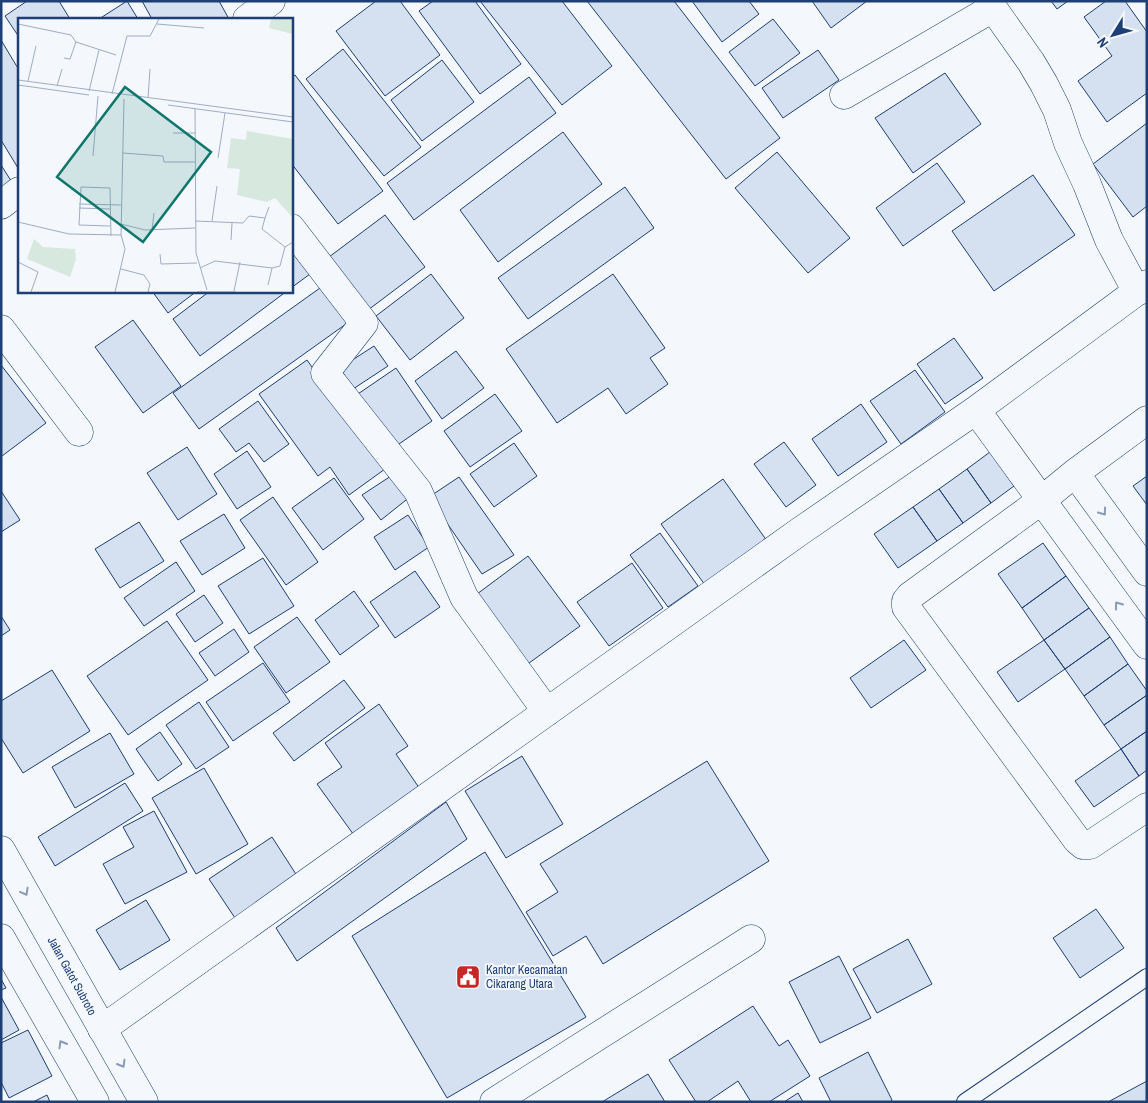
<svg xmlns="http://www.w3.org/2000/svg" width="1148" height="1103" viewBox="0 0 1148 1103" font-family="'Archivo Narrow',sans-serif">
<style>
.building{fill:#d5e0f0;stroke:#1d3f73}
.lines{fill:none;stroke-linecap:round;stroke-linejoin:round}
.service-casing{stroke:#1d3f73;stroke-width:18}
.minor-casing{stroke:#1d3f73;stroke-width:29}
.trunk-casing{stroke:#1d3f73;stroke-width:29}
.service{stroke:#f4f7fb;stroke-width:16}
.minor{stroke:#f4f7fb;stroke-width:28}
.trunk{stroke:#f4f7fb;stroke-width:28}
.oneway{stroke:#889bb7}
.labels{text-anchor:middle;stroke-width:4;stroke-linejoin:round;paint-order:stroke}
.poi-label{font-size:12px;fill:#1d3f73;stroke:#f4f7fb;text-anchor:start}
.street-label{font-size:12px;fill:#1d3f73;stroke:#f4f7fb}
.inset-road{fill:none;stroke:#9eadc5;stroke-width:1}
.view{fill:#0f766e;fill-opacity:0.15;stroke:#0f766e;stroke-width:2.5}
.inset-edge{fill:none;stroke:#1d3f73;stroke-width:2.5}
</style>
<rect width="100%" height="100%" fill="#f4f7fb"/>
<!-- building -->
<path class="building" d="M27 1H59L70 19H19V37L5 16Z
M127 1 138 19H99Z
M142 1H219L229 19H152Z
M376 1H400L440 55 385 96 336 31Z
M433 1H475L521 64 480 94 419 11Z
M480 1H562L612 66 562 105Z
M587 1H674L780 138 726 179Z
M692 1H749L759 14 722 42Z
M812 1H867L831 28Z
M1051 1H1068L1057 9Z
M1106 1H1125L1147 32V93L1107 122 1078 81 1112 56 1084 17Z
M773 19 800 53 755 86 729 52Z
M1 40 19 70V167L18 168 1 140Z
M343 49 421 147 384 176 306 79Z
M818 50 839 80 783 118 762 88Z
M442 60 474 102 422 141 391 100Z
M945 73 981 124 913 173 875 118Z
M295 75 383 191 338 224 291 163V78Z
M529 77 556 113 414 220 387 183Z
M1147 123V206L1133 217 1093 164Z
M563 132 602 184 498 262 460 210Z
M777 152 850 238 808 273 735 188Z
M937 163 965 202 903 246 876 208Z
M1 165 15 187 1 196Z
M1033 175 1075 235 994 291 952 231Z
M625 187 654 228 528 319 498 278Z
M385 215 425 267 368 310 329 257Z
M291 250 310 274 291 288Z
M431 274 464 318 410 360 376 316Z
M613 274 665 348 650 358 668 384 626 414 608 388 557 423 506 349Z
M327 283 353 319 199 429 173 393Z
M152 291H197L168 313Z
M210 291H287L200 356 173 319Z
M133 320 181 386 143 413 95 347Z
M954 338 983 378 945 404 917 364Z
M374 346 388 366 353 389 340 368Z
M456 351 484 388 442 419 415 381Z
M307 360 342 409 392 464 349 495 330 467 318 476 259 394Z
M1 365 46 423 2 456 1 455Z
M396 368 432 421 389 451 352 398Z
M915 370 945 412 901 444 870 401Z
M495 394 522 431 470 467 444 431Z
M258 401 289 444 264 462 249 443 236 452 219 429Z
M861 404 887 442 838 476 812 439Z
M784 442 816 485 786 507 754 464Z
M514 443 537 476 494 507 470 474Z
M187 447 217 494 178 520 147 473Z
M247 451 271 487 237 509 214 474Z
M990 452 1014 486 991 503 967 469Z
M967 469 991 503 963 523 939 489Z
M394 474 411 496 381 520 362 495Z
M1147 476V505L1133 486Z
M459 477 514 555 482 574 429 497Z
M334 478 364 519 323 550 292 508Z
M723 479 767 541 705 585 661 524Z
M939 489 963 523 937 541 913 507Z
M1 491 20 520 1 532Z
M273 497 318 562 286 585 240 520Z
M913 507 937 541 898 568 874 534Z
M224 514 245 548 202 575 180 541Z
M408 515 429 547 395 570 374 537Z
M139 522 164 561 120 588 95 549Z
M660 533 698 586 668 607 630 555Z
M1043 543 1066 576 1022 608 998 574Z
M528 556 580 626 525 666 473 597Z
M263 558 294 606 249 634 218 586Z
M176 562 195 591 144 626 124 598Z
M632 563 663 608 609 646 577 602Z
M415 571 440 607 395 638 370 602Z
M1066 576 1089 608 1044 640 1022 608Z
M354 591 379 626 340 655 315 620Z
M204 595 223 623 195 642 176 614Z
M1089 608 1110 637 1065 669 1044 640Z
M1 616 10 630 1 636Z
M297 617 330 662 286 693 254 647Z
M167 621 208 680 128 735 87 676Z
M234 629 249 652 215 676 199 653Z
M1110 637 1128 664 1084 696 1065 669Z
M904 640 926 670 871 708 850 678Z
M1044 640 1065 669 1018 702 997 672Z
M263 663 290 702 233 741 206 702Z
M1128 664 1147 691V695L1104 725 1084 696Z
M52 670 90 731 23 773 1 738V701Z
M344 680 365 708 294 761 273 733Z
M1147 695V731L1121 749 1104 725Z
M199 702 229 747 196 769 166 725Z
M379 704 408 746 396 754 422 792 356 838 317 784 342 767 325 743Z
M1147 731V770L1139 776 1121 749Z
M160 732 182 764 158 781 136 749Z
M110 733 134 774 75 808 52 767Z
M1121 749 1139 776 1094 807 1075 781Z
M522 756 563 824 506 858 465 791Z
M707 761 769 861 603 964 586 936 553 956 526 912 558 892 540 864Z
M204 768 248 844 196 874 152 798Z
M125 783 143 811 55 866 38 837Z
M446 802 467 839 297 961 276 928Z
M154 811 187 872 125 904 103 864 134 847 123 827Z
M272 837 301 882 239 924 209 879Z
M485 852 586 1017 447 1098 352 936Z
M146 900 170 940 120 970 96 930Z
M1096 909 1124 948 1080 978 1053 938Z
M908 939 932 984 877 1013 853 969Z
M839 956 871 1018 820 1043 789 982Z
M1 979 6 988 1 990Z
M1 997 19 1030 1 1040Z
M753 1006 779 1046 788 1040 810 1076 769 1102H751L738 1081 707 1102H696L669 1060Z
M28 1030 52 1076 9 1098 1 1082V1043Z
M868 1052 892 1100 890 1102H831L819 1078Z
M648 1074 665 1102H602Z
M1147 1081V1102H1108Z
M798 1093 803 1102H784Z
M47 1095 50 1102H33Z"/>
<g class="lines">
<defs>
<path id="service" d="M965 1102 1147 977"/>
<path id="minor" d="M988 1 1031 62 1044 84 1057 110 1068 143 1087 184 1109 240 1137 292
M247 19 271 1
M844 95 993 8
M1 205 19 191
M291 228 364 323 325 373 418 491 464 597 547 712
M1 329 79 432
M976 410 1147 645
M1147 420 1075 473 1042 500 910 596 906 601V607L1077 840 1083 845H1090L1147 807
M1075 473 1147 572
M102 1029 799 532 976 410 1147 284
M494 1102 751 939"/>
<path id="trunk" d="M1 850 144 1102
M1 938 95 1102"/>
</defs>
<!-- service casing -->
<use href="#service" class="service-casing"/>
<!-- minor casing -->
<use href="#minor" class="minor-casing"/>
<!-- trunk casing -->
<use href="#trunk" class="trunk-casing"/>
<!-- service -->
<use href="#service" class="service"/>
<!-- minor -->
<use href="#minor" class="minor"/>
<!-- trunk -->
<use href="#trunk" class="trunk"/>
</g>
<!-- one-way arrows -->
<defs><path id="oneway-chevron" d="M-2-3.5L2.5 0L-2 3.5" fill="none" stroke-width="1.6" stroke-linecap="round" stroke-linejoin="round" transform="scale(1.25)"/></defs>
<g class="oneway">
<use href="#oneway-chevron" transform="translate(1103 512) rotate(54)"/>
<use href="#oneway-chevron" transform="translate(1118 605) rotate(-126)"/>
<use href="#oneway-chevron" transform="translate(25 892) rotate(61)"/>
<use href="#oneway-chevron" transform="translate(62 1044) rotate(-120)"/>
<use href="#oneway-chevron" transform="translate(122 1064) rotate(60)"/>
</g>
<!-- icons -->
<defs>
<symbol id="civic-square" viewBox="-11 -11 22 22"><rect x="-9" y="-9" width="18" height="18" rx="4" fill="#c62828" stroke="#f4f7fb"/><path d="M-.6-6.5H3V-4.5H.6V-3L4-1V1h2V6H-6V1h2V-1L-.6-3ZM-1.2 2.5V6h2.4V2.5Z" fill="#fff"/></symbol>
</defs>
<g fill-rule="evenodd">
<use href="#civic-square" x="454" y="963" width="28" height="28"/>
</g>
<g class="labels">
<!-- poi labels -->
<g class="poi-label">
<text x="486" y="974">Kantor Kecamatan<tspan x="486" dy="14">Cikarang Utara</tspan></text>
</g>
<!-- street labels -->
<g class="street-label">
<text transform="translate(72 976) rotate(61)" y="4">Jalan Gatot Subroto</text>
</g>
</g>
<!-- overview -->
<g transform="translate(18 18)">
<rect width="275" height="275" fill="#f4f7fb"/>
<path d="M253 1H275V16L251 10ZM229 113 275 121 274 199 257 180 249 184 219 177 222 151 209 150 213 120 228 122ZM16 221 25 229 57 231 58 241 52 259 9 241Z" fill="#d7e8df"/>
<path class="inset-road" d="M0 6 53 17 58 24 98 37M139 6 186 10M46 40 52 41 58 24M0 62 275 99M10 63 18 28M0 67 71 77M39 68 44 51M71 73 81 32M94 76 109 18H132L141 1M130 80 132 51M150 87 275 104M177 91 178 235 189 272M155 115H177M105 135 145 138 146 144H177M75 138 80 78M200 140 207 95M61 186 103 187M61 190 92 191M247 200 244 211 267 229M177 203 225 205 231 198 247 200 251 189M194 203 199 168M0 204 51 216 103 217M103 206 127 212 177 210M92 208 61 207 63 169 92 170 93 218M134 212 136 195M213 222 214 205M142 236 143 246 179 245M0 244 20 254 13 274M182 250 197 243 254 250 262 248 267 229 275 224M103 251 126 257 132 266 130 274M250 267 254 250M216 273 222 244M97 274 107 231 103 217 106 81M179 274H218"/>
<path class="view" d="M107 69 193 134 125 224 39 159Z"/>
<rect width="275" height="275" class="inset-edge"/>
</g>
<!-- border -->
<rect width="1148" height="1103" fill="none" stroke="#1d3f73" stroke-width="5"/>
<!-- north arrow -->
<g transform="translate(1113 35) rotate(233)" stroke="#f4f7fb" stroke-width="4" paint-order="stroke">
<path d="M0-4L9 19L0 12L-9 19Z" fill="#1d3f73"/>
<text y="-8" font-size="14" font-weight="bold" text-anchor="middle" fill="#1d3f73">N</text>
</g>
</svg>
